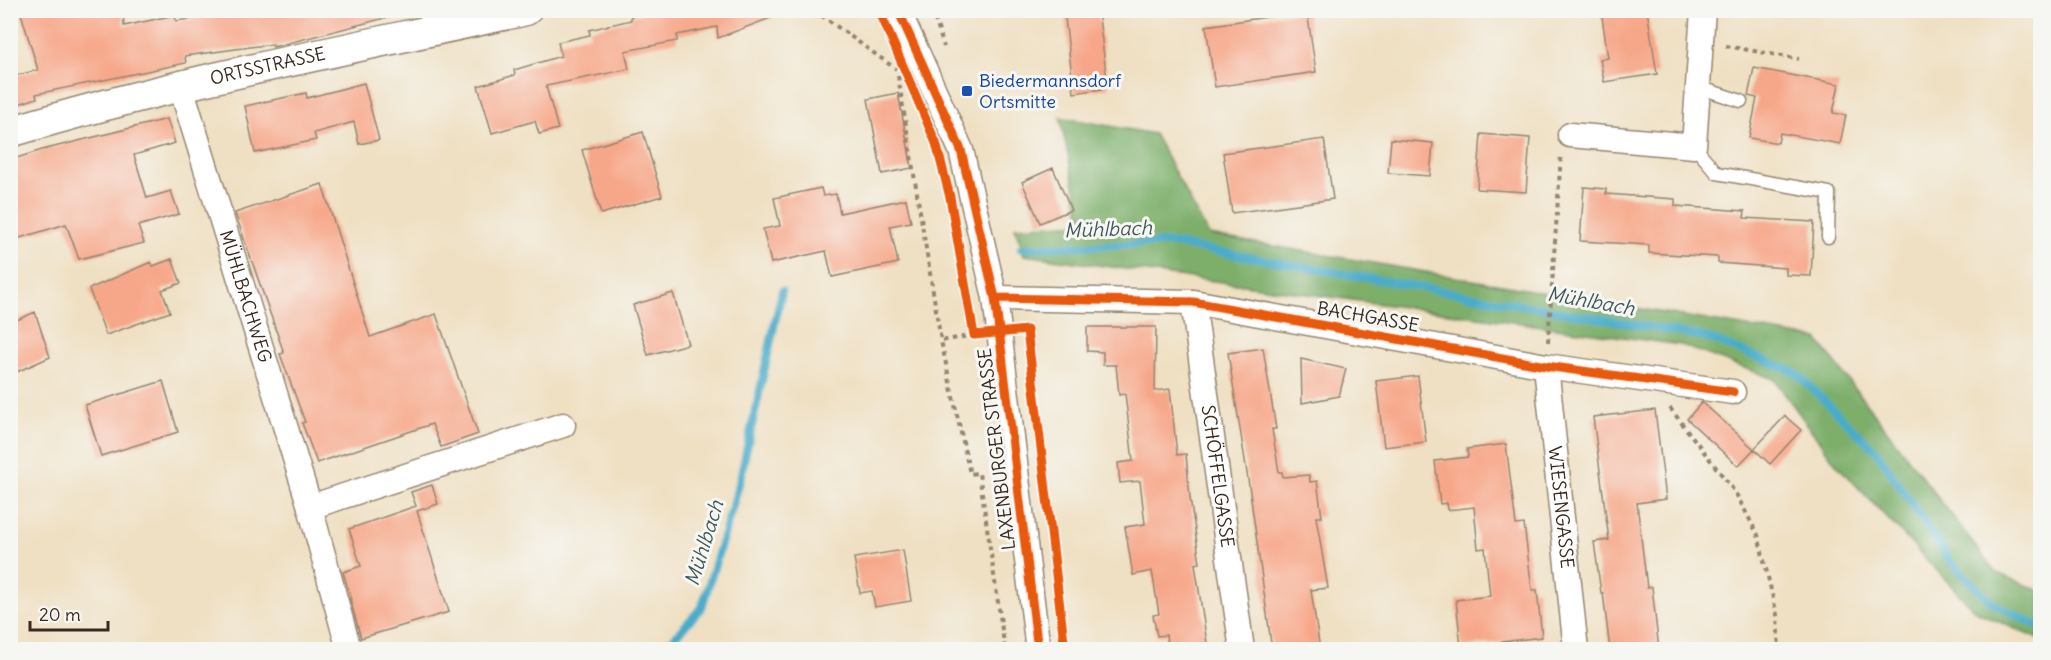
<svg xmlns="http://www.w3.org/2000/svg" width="2051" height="660" viewBox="0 0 2051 660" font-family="Delius,sans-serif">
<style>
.forest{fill:#7daf6a;stroke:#5c6c44;stroke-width:1.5}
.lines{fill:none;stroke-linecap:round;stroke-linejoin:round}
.stream{stroke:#4aacca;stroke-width:8}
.building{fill:#f7a789}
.service-casing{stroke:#958570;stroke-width:15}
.minor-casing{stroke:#958570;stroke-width:27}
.tertiary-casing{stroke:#958570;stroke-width:33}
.path{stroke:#958570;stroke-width:4;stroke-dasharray:4.5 4.5;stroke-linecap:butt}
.service{stroke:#fff;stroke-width:12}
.minor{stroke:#fff;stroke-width:24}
.tertiary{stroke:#fff;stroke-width:30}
.cycleway-casing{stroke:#f6f6f2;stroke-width:13}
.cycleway{stroke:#e8590c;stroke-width:9}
.transit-dot{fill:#1a4fb4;stroke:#f6f6f2;stroke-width:2}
.labels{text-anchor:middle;stroke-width:6;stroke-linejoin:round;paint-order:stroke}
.street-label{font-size:18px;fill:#3b2a1e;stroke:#f6f6f2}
.transit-label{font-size:18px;fill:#164399;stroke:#f6f6f2;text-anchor:start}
.water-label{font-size:20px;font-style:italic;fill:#40585a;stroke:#f6f6f2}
</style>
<rect width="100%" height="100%" fill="#f6f6f2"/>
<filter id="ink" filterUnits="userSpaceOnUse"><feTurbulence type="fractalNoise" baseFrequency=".0167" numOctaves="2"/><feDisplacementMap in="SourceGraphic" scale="12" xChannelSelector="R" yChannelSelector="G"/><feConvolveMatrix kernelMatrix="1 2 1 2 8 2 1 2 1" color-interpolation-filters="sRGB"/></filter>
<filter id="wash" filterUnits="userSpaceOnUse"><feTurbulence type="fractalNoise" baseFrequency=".008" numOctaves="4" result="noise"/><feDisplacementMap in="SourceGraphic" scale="24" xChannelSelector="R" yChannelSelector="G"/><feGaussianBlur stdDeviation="1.35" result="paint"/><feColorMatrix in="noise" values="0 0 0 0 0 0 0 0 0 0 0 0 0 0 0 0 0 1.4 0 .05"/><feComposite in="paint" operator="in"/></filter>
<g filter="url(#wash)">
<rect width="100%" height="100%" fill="#efe0c3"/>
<!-- forest -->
<path class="forest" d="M1060 117 1154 134 1209 235 1817 339 1995 572 2040 591V640L1975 611 1836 464 1774 379 1681 345 1024 255 1015 227 1082 223Z"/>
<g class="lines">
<!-- stream -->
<path class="stream" d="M1021 248 1169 243 1705 337 1795 372 1877 452 1950 561 1992 603 2040 627
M663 650 702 607 738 488 782 291"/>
</g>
<g id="blocks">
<!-- building -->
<path class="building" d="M20 10H123L124 26 175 15 176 21 255 10H388L389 17 273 47V44L185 56 186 63 36 94 37 98 10 107V77L38 70Z
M656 10H786V12L718 38 717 27 677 35V41L625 51 629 69 546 86 558 129 539 134 535 121 492 133 478 86 515 75 514 70 561 56 558 42 590 35 589 30 631 20V16Z
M1064 10H1098L1108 88 1074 93Z
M1601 10H1647L1657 74 1604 82 1600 59 1608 58Z
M1307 11 1316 72 1215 87 1206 26Z
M1754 68 1839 84 1833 113 1846 115 1840 144 1780 133 1778 143 1749 138 1757 98 1748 96Z
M364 83 379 140 359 144 354 122 314 133 316 140 255 153 245 106 306 93 307 98Z
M898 93 912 168 882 174 868 99Z
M167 119 175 143 134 155 147 198 171 191 179 214 138 226 144 243 79 259 66 224 10 241V160L42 150Z
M643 132 662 196 601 214 582 150Z
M1481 134 1530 138 1526 192 1477 189Z
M1324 139 1333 199 1232 213 1223 153Z
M1391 139 1433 143 1430 176 1388 173Z
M1053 168 1071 210 1040 223 1022 182Z
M322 184 370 337 436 314 478 434 441 447 432 424 317 463 302 423 305 422 280 354 284 353 235 213Z
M1584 187 1606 189V194L1675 199V206L1745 211 1744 218 1814 222 1811 276 1786 275V268L1718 263V257L1649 253V245L1580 241Z
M821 188 823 196 836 194 840 213 906 199 911 222 890 226 898 263 832 277 826 251 771 263 763 229 780 226 774 198Z
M172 259 181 283 162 290 170 312 106 335 89 289 151 262 153 266Z
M673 293 688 344 648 355 633 305Z
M35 312 50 357 10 375V323Z
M1087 327H1156L1155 391 1170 389 1177 455 1186 454 1190 498 1200 563 1195 564 1208 650H1168L1166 635 1157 636 1153 615 1159 614 1152 571 1133 575 1125 527 1145 524 1140 481 1120 483 1118 463 1133 461 1125 394 1119 395 1116 365H1103V352L1087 351Z
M1263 348 1276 429H1272L1279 472H1282L1283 477 1309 475 1310 482 1317 481 1322 517H1316L1328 588 1311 590 1320 650H1272L1250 492 1228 353Z
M1301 359 1346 369 1339 396 1302 403Z
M1418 376 1426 442 1384 447 1376 381Z
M163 381 178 432 101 456 85 405Z
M1702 402 1754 449 1738 466 1687 419Z
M1655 410 1666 499 1637 503 1647 588 1652 587 1659 650H1610L1603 593H1601L1594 542 1609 540 1593 417Z
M1785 416 1801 430 1770 464 1754 449Z
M1506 444 1516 525 1524 524 1532 590H1537L1542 637 1461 647 1456 600 1490 596 1485 548 1478 549 1474 507 1448 510 1447 503 1440 504 1435 461 1468 457 1467 449Z
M432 485 438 504 417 511 449 612 361 638 350 599H351L343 572 361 566 349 529 416 506 411 492Z
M903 550 911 601 875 607 872 591 860 593 854 558Z"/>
</g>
</g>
<g filter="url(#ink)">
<use href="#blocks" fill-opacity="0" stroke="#958570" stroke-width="1.5"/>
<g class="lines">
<defs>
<path id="service" d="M1698 87 1741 101
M1694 146 1717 173 1829 193 1828 237"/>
<g id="minor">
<path d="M898 10 961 150 995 298 1038 650"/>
<path id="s1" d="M181 87 310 507 349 650"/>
<path d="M1570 135 1694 146 1703 10"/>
<path d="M995 298 1193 302 1546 366 1733 392"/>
<path id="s2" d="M1193 302 1242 650"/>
<path id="s3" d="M1546 366 1576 650"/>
<path d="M310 507 563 425"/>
</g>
<g id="tertiary">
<path id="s4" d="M10 132C178 81 355 48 526 10"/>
</g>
</defs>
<!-- service casing -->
<use href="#service" class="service-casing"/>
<!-- minor casing -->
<use href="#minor" class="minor-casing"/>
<!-- tertiary casing -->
<use href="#tertiary" class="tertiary-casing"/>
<!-- path -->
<path class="path" d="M814 10 896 69
M932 10 944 47
M1726 46 1799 59
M898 76 941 341
M974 335 941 341 970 474 979 473 1005 650
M1548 342 1561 155
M1670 408 1735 492 1758 535 1777 615 1779 650"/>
<!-- service -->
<use href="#service" class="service"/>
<!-- minor -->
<use href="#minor" class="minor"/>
<!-- tertiary -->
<use href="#tertiary" class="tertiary"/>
<defs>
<path id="cycleway" d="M879 10 936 143 950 197 974 335 1027 330 1065 650
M898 10 961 150 995 298 1038 650
M995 298 1193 302 1546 366 1733 392"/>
</defs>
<!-- cycleway casing -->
<use href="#cycleway" class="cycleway-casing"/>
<!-- cycleway -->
<use href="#cycleway" class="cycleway"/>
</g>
</g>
<!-- markers -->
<rect class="transit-dot" x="961" y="85" width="12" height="12" rx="3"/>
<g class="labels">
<!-- street labels -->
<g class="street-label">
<text dy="6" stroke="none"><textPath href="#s4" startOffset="266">ORTSSTRASSE</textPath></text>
<text dy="6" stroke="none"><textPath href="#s1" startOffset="219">MÜHLBACHWEG</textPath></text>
<text transform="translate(1368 317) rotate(10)" y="6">BACHGASSE</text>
<text transform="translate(997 449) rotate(-97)" y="6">LAXENBURGER STRASSE</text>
<text dy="6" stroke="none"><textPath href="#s2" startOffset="176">SCHÖFFELGASSE</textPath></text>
<text dy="6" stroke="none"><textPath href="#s3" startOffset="142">WIESENGASSE</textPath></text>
</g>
<!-- transit labels -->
<g class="transit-label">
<text x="979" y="87">Biedermannsdorf<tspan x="979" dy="21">Ortsmitte</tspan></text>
</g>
<!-- water labels -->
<g class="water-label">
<text transform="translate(1108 229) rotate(-2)" y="7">Mühlbach</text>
<text transform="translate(1591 301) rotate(10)" y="7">Mühlbach</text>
<text transform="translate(704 543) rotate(-73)" y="7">Mühlbach</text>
</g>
</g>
<!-- margin -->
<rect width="2051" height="660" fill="none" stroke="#f6f6f2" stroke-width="36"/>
<!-- scale -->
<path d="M30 621v9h78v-9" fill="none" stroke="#3b2a1e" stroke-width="3"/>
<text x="39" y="621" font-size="18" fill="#3b2a1e" stroke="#f6f6f2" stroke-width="4.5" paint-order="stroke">20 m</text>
</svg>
